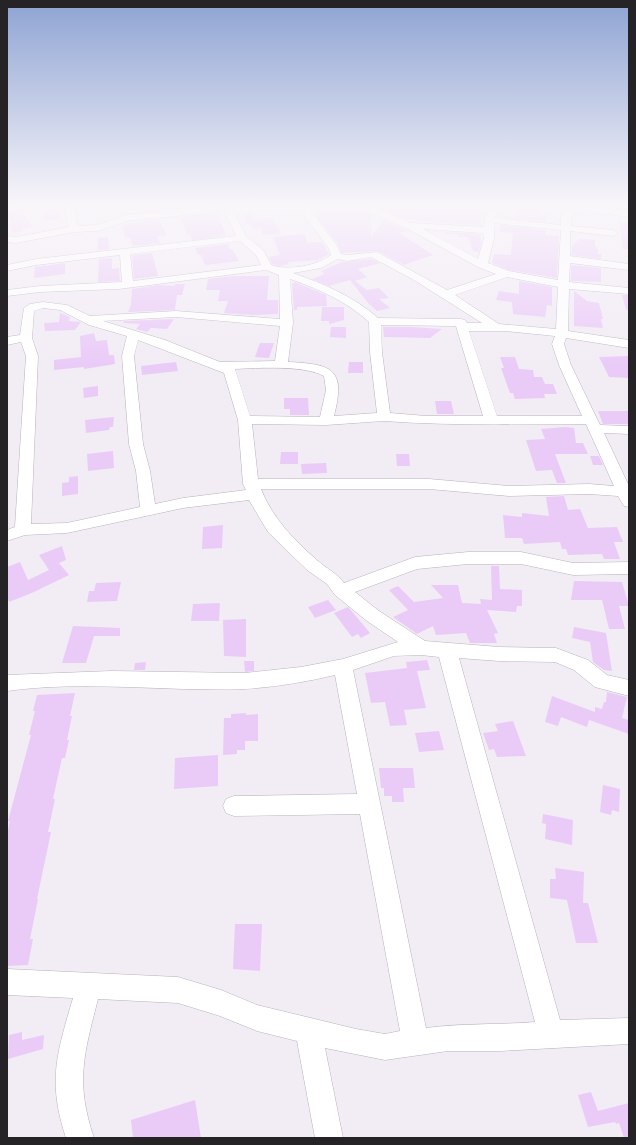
<svg xmlns="http://www.w3.org/2000/svg" width="636" height="1145" viewBox="0 0 636 1145" font-family="Mulish,sans-serif">
<style>
.building{fill:#eacbf8}
.lines{fill:none;stroke-linecap:round;stroke-linejoin:round}
.minor-casing{stroke:#b8b3bb;stroke-width:1}
.minor{fill:#fff;fill-rule:evenodd}
</style>
<rect width="100%" height="100%" fill="#f2ecf5"/>
<!-- building -->
<path class="building" d="M153 205H205L156 210Z
M391 205 447 209 448 206 482 209 481 225 426 222 404 219 388 211Z
M58 208 60 219 44 221 42 210Z
M516 208 539 209V215H547L546 222 502 217 503 215 515 217Z
M21 209 33 227 22 228 23 231 14 233 12 231 7 212Z
M360 210 371 214V238L383 220 408 231 399 233 433 255 404 265 378 251 342 253 337 243 315 215 318 214 316 211Z
M218 213 226 236 192 240 190 235H187L180 217Z
M243 214H252L255 220 273 218 281 234 263 235 261 228 253 229 250 224H246Z
M158 219 167 235 157 237 160 243 133 246 130 238 125 237 121 225Z
M619 221 629 223V249H623Z
M501 225 546 230 545 235 559 236 557 278 509 270 492 263 494 254 511 255 513 233 499 232Z
M445 232 480 234 481 245 478 252 473 251 468 237H458V234H445Z
M304 234 308 243 322 242 329 254 318 260 288 262 289 264 280 266 272 264 269 257 280 255 273 237Z
M108 237 109 249 98 250V238Z
M579 239 595 240V247H597L598 254H601V259L572 255V246Z
M228 244 230 250 232 249 239 261 205 265 201 255H198L195 248Z
M152 253 158 276 134 279 132 255Z
M112 258V269L119 268 120 281 98 282 99 259Z
M371 259 380 263 358 269 367 277 355 281 367 290 379 288 389 298 379 299 390 308 377 311 369 304 350 280 329 286 312 279 325 274 321 271 342 262H347Z
M65 263V274L34 278 35 267Z
M571 265 601 268V282L571 281Z
M232 276H269L267 300H278V314L253 315 224 313 228 301H218L220 290H206L208 279Z
M519 281 552 287V306L547 305 545 317 513 314 512 302 496 300 499 291 519 294Z
M295 282 326 295 327 306 297 307V310H294L292 284Z
M175 284H185L182 295H177L175 310 128 312 131 305 132 289 159 285 175 286Z
M574 291 587 301 599 303 603 319H601L603 328 574 326Z
M622 295H629V310H626Z
M322 307H344V320L329 324V321H321Z
M60 313 70 317 69 321 81 322 75 330 45 331 44 323 59 322Z
M174 319 167 329 151 328 147 332 136 329 140 324 123 323 124 321Z
M331 327H346V338L330 337Z
M383 327H413L442 329 430 338 384 337Z
M94 333 96 341 107 340 109 355H114L115 364 84 369V367L54 370V360L81 357 80 336Z
M260 343H274L269 358 255 357Z
M629 356V378L609 377 599 357Z
M500 357H515L519 369 533 370 534 377H542L545 384H553L557 394H544L545 398 515 399 513 393H510L506 382 501 368H504Z
M176 362 178 371 142 375 141 366Z
M349 362H363V373H348Z
M98 386V396L84 398 83 388Z
M284 398H308L309 415H290V409H284Z
M435 401H451L454 414H437Z
M598 411H629V424H603Z
M114 417 113 427H110L109 430 86 433 85 420Z
M565 427 574 428 576 443H583L588 454H555L566 483H557L552 470 536 471 526 440 545 439 541 429Z
M113 451 114 468 88 471 87 454Z
M281 452H298V464H280Z
M396 454H409L410 466H397Z
M590 456H599L603 465H593Z
M326 463 327 473 302 474 301 464Z
M78 476V494L62 496V483L69 482V477Z
M564 496 568 510 580 509 588 528 617 527 623 542H614L620 559H604L602 554 568 555 566 549H562L560 542 524 544 522 538H505L503 515 522 517V513L549 516 546 497Z
M223 525 222 548 202 549 203 527Z
M62 546 66 560 59 563 69 575 34 592 9 602 7 596V567L20 562 28 580 49 570 39 555Z
M491 566H499L500 589 522 590V606H517L516 612 487 610 498 633 494 634 497 643H470L466 633 436 635 433 626 417 634 393 617 408 610 389 590 398 586 414 602 443 598 431 585H458L462 603 481 604 480 599 492 600Z
M574 581 622 582 629 606H619L625 629H609L602 600H571Z
M121 582 117 601 87 602 89 591H94L96 583Z
M328 600 336 610 315 618 308 607Z
M220 603 219 621H191L193 604Z
M348 607 349 608 370 633 361 638 358 634 352 637 334 613Z
M246 619V657L224 656 223 620Z
M73 626 120 628V636H94L86 663H62Z
M574 627 606 633 612 671 604 670 593 662 590 642 572 638Z
M427 660 430 670 417 671 426 708 404 710 407 725 390 726 385 702 371 703 365 673 407 668 406 662Z
M244 661H254V671L245 672Z
M146 662 145 670H134L135 663Z
M607 692 627 697 622 718 629 720V734L589 720 587 727 561 717 558 726 545 722 552 696 595 712V707L602 709 604 702H606Z
M75 693 70 716H72L67 740H69L65 758H62L53 799H55L48 832H51L37 899H38L30 939H33L28 965 7 966V835L10 821H8L31 735H29L35 711H33L37 695Z
M246 713V715L258 714V741H245V750H237V754L223 755 224 718H231V714Z
M513 721 526 756 497 757 494 749 489 750 483 733 498 731 495 724Z
M439 731 444 750 419 752 415 733Z
M218 755V786L174 789 175 758Z
M379 768H413L415 788H403L404 802H392V796H384V788H381Z
M603 785 620 789 619 812 612 810 611 815 600 812Z
M543 814 573 820 572 845 545 839 546 824 542 823Z
M555 868 584 872 583 903H588L598 943H576L567 900 550 898V879H556Z
M235 924H262L260 971 233 969Z
M22 1032V1040L44 1035 43 1049 8 1059 9 1035Z
M591 1092 598 1111 629 1103V1138H624L619 1123 616 1124 615 1122 588 1127 578 1095Z
M195 1100 201 1138H133L131 1120Z"/>
<g class="lines">
<defs>
<path id="minor" d="M7 205H26L24 207 7 211Z
M63 205H73L78 226 97 225 126 215 219 205H229L231 207 369 205 411 223 484 227 485 218 492 205H502L495 218 561 225V217L571 205 629 211V217L576 210 571 217V226L613 230 618 233 613 236 570 231V256L629 264V270L570 263 569 282 629 288V294L569 289 568 331 629 340V348L566 338 564 344 571 365 600 425 629 426V434L604 433 629 486V507L624 506 618 496 589 494 509 496 429 489H261C273 519 294 540 318 561 327 569 337 573 344 583L415 557 468 552H521L573 563 629 562V574L573 575 521 564H468L417 569 355 592 379 611 425 641 499 647 556 648 588 660 607 675 629 680V696L595 687 574 670 555 662 499 661 459 658 560 1020 629 1018V1044L500 1051H448L385 1060 325 1048 343 1138H315L297 1041 257 1031 220 1016 178 1003 98 999C84 1054 75 1082 94 1138H66C47 1081 57 1053 73 998L7 995V969L178 977 221 990 257 1005 356 1029 385 1034 400 1031 360 814 234 816 226 813 223 806 226 799 234 796 357 794 335 675C306 682 275 687 245 689 166 692 86 680 7 691V675L111 671 245 673 301 667 343 659 398 642 367 621 335 595 327 584 307 570 268 532 249 500 183 508 67 533 25 535 7 541V530L15 527 26 356 21 342 7 345V337L20 335 24 308 30 304 43 302 67 305 90 316 176 311 280 319 279 275 266 270 119 289 40 292 7 296V290L40 286 122 282 120 255 36 265 7 271V265L36 259 236 236 224 211 127 221 98 231 74 232 16 243 7 242V236L16 237 69 227ZM360 208 406 228 478 267 496 274 447 290 377 252 347 255 341 254 336 244 310 210ZM300 210 328 247 331 255C316 266 288 271 271 265L264 251 246 236 234 213ZM494 223 561 230 558 280 509 271 488 263 494 238ZM423 229 483 233 484 238 478 259ZM240 241 256 255 261 265 133 281 130 254ZM371 257 414 280 482 323H467L465 320 461 319 378 318C353 296 324 284 293 273L321 268 338 259 347 261ZM507 277 558 287 556 329 499 324 455 295ZM290 279C319 289 346 301 369 322L370 352 377 413 334 416C346 369 333 364 288 362L293 323ZM43 308 60 310 89 325 127 336 122 356 129 444 136 471 140 507 67 523 31 524 38 356 32 338 34 311ZM176 317 280 326 275 361 220 362 165 340 103 321ZM381 325 456 326 483 416H426L390 413 382 352ZM469 331H505L555 336 552 344 559 365 582 416H497ZM138 340 224 373 238 420 243 484 246 490 183 498 155 504 150 471 143 444 134 356ZM235 369C258 368 304 365 324 376L326 390 320 417 250 416ZM384 421C451 426 518 424 586 424L614 486 589 484 509 486 429 479H258L252 424 326 425ZM421 655 439 657 535 1022C498 1025 462 1023 426 1028L353 670 394 656Z"/>
</defs>
<!-- minor casing -->
<use href="#minor" class="minor-casing"/>
<!-- minor -->
<use href="#minor" class="minor"/>
</g>
<!-- sky -->
<linearGradient id="sky" x2="0" y2="1"><stop stop-color="#8ea3d3"/><stop offset="0.56" stop-color="#f9f6fa"/><stop offset="1" stop-color="#f9f6fa" stop-opacity="0"/></linearGradient>
<rect width="636" height="365" fill="url(#sky)"/>
<!-- border -->
<rect width="636" height="1145" fill="none" stroke="#252326" stroke-width="16"/>
</svg>
